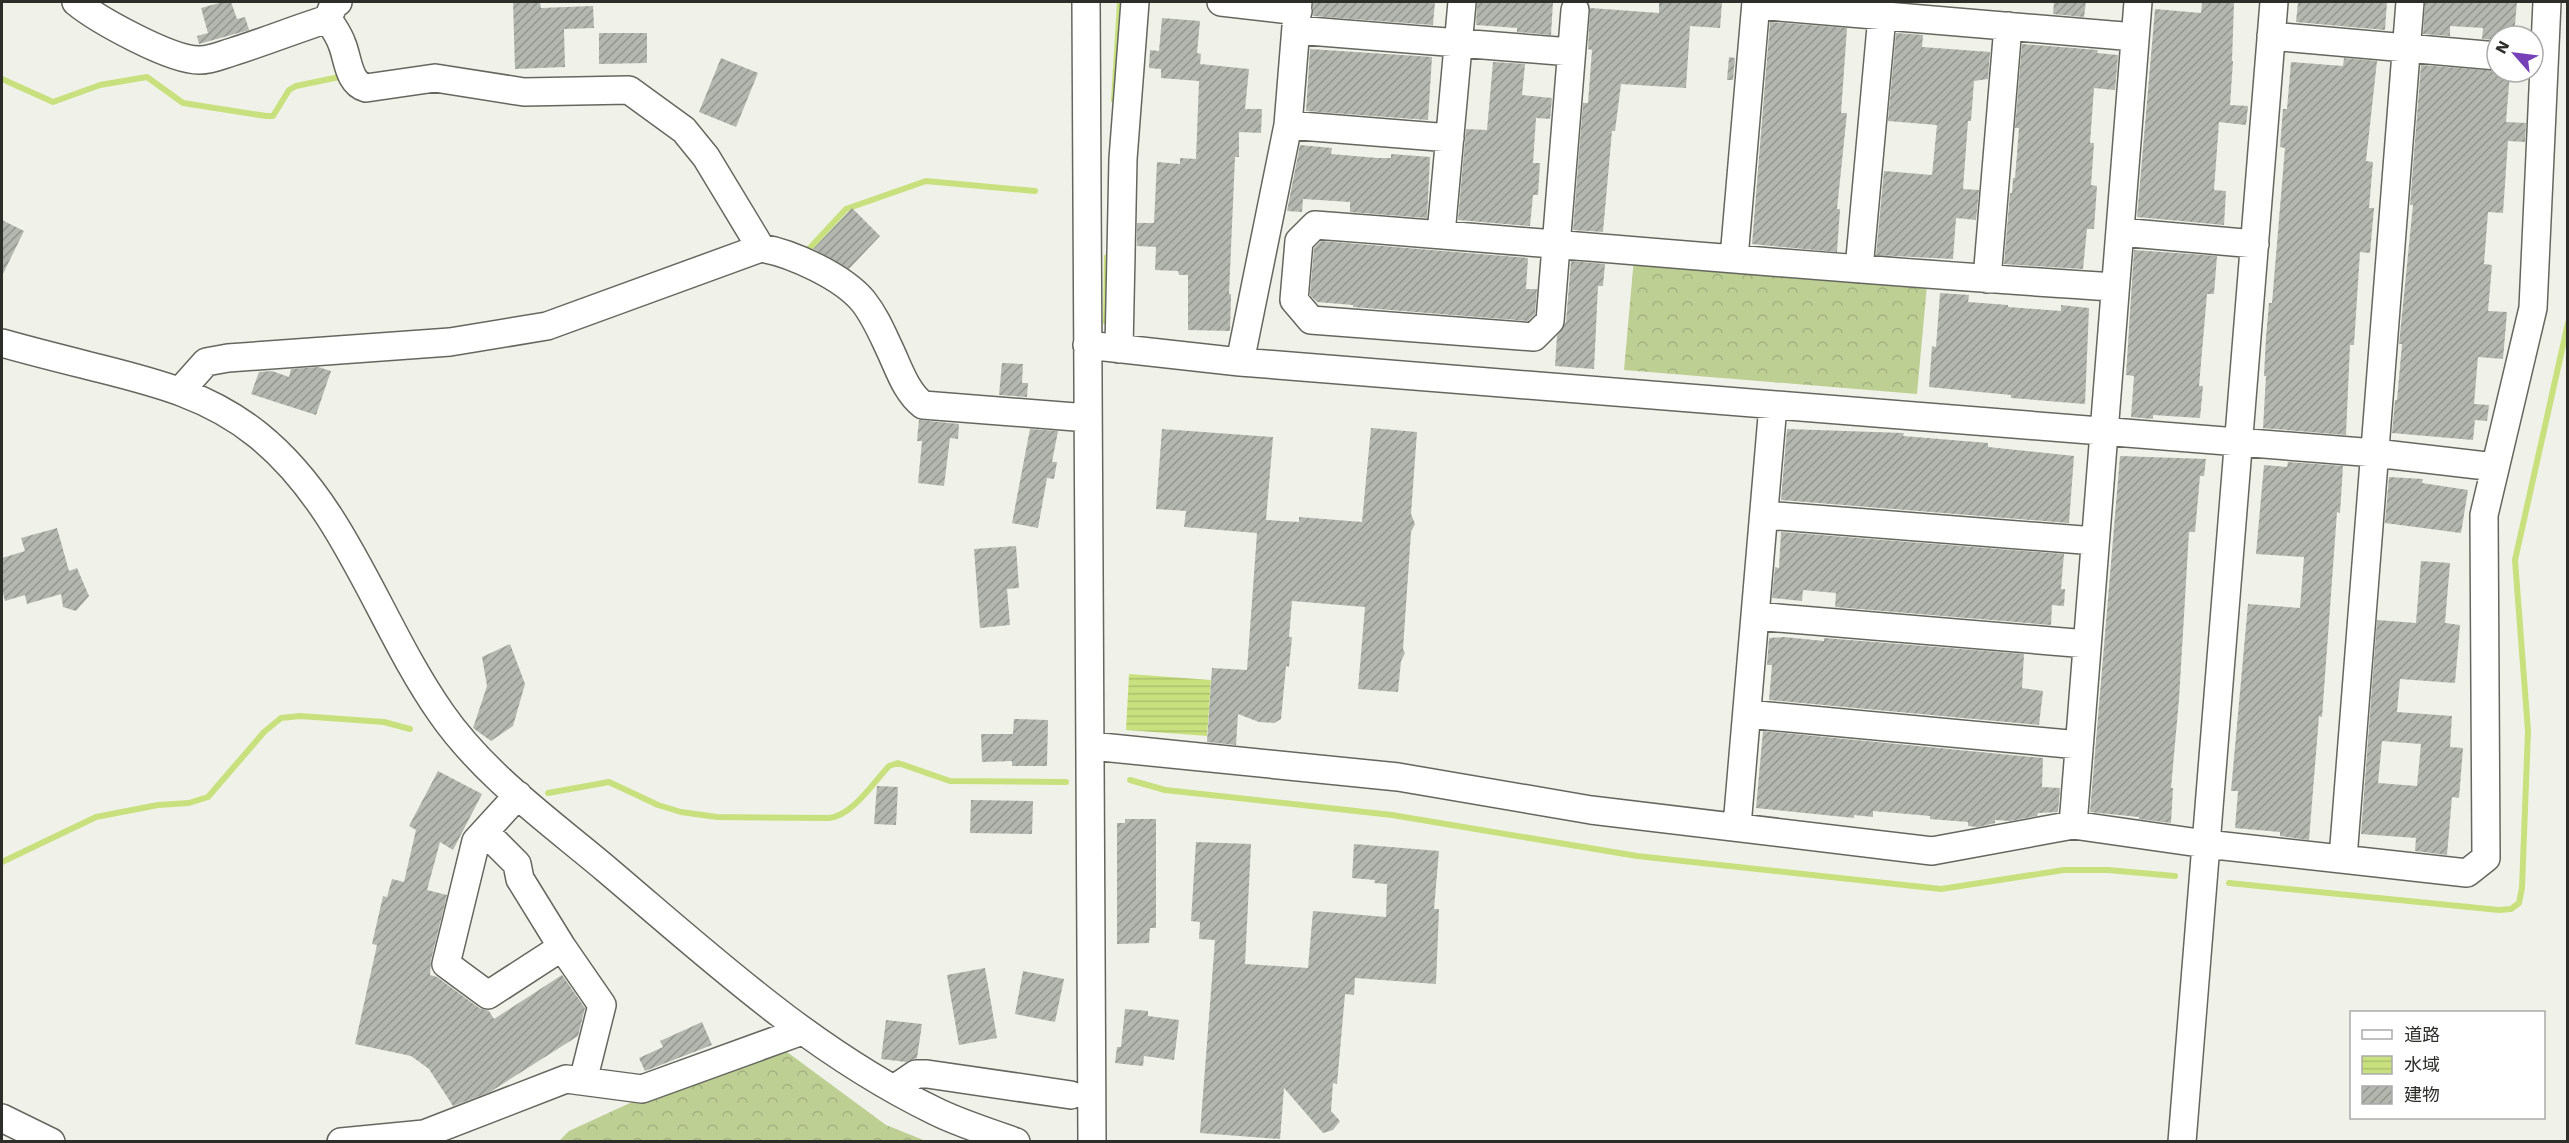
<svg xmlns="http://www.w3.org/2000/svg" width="2569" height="1143" viewBox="0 0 2569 1143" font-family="'Work Sans','Noto Sans JP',sans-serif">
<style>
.forest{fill:url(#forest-crowns)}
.water{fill:url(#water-rules)}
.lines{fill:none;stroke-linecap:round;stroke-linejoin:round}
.stream{stroke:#c8e17e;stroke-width:6}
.building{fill:url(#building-hatch);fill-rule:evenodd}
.minor-casing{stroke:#65675f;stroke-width:30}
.minor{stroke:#fff;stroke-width:27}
</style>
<defs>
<pattern id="forest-crowns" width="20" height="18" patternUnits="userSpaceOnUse" patternTransform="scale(1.5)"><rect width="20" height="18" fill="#becf94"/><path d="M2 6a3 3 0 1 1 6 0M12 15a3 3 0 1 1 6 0" fill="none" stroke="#a4b280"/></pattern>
<pattern id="water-rules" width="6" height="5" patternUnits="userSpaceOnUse" patternTransform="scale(1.5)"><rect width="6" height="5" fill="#c8e17e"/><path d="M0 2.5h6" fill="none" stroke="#acc16d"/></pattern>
<pattern id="building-hatch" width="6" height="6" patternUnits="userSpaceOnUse" patternTransform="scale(1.5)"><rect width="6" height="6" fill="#b4b7af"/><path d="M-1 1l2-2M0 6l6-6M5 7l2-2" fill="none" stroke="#93958f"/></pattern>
</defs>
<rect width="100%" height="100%" fill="#f0f2e9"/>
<!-- forest -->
<path class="forest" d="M1634 258 1927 285 1917 394 1624 370Z
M787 1052 886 1125 926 1141 558 1142 569 1131 641 1098Z"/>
<!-- water -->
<path class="water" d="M1129 674 1211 680 1207 736 1126 730Z"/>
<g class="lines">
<!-- stream -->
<path class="stream" d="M2 79 53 102 100 85 147 77 183 103 266 116H273L289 90 296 86 344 76
M1114 100 1120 2
M804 250 807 251 846 209 926 181 1035 191
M1106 322 1107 257
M1130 780 1165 790 1392 815 1637 856 1941 889 2064 870H2108L2175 876
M548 793 609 782 658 805 681 812 717 817 829 818C853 815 873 783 889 766L898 763 950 781 1066 782
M2 862 96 817 158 805 189 803 208 797 264 732 281 718 300 716 384 722 410 729
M2229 883 2499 910 2511 909 2519 903 2522 888 2528 731 2515 560 2568 323"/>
</g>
<!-- building -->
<path class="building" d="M223 2H231L237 19 245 17 249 30 199 44 197 36 208 33 201 8Z
M513 2H540L541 8 593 6 594 28 564 29 565 67 515 69Z
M1313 2H1435L1433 25 1313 16Z
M1477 2H1553L1551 35 1517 32V28L1476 25Z
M1659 2H1722L1720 28 1690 26 1686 88 1621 84 1615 131H1612L1603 232 1573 230 1583 103H1588L1592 50 1588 49 1590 8 1659 13Z
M2054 2H2086L2084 17 2053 14Z
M2202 2H2234L2232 61H2233L2230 105 2248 106 2246 125 2219 122 2214 190 2226 191 2224 225 2137 217 2155 9 2201 13Z
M2298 2H2387L2385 30 2296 22Z
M2425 2H2517L2514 36H2497V40L2482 39 2483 28 2450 26V36L2423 34Z
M1162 18 1200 21 1197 53 1201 54 1200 64 1249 69 1245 109H1262L1261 133 1239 132V157H1235L1229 294H1231L1230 331 1188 330V275H1179L1178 271 1155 270 1156 247 1137 246V223H1154L1157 162 1180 164V158L1196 159 1199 81 1161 78V69L1149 68 1150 50 1159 51Z
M1770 22 1847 28 1841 113H1847L1837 209H1840L1837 252 1752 244Z
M599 33H647V63L599 64Z
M1896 33 1923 35 1922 47 1990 52 1988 79 1974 81 1971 121H1968L1963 189 1979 190 1976 220 1956 218 1953 259 1876 255 1884 171 1932 175 1937 125 1888 121Z
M2022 44 2098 50 2097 53 2118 55 2115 90 2094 88 2090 143H2094L2091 185 2097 186 2094 229H2087L2083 269 2004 264 2010 193H2012L2013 178H2015L2019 128H2015Z
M1310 49 1432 57 1428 120 1306 111Z
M1729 57 1735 58 1733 80H1727Z
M721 58 758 73 736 127 699 112Z
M2344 58 2377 61 2366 161 2373 162 2369 208H2374L2370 253 2360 252 2354 345H2350L2346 435 2263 428 2266 376H2264L2266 337 2269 303H2272L2285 148 2280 147 2283 109H2287L2291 62 2343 66Z
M1493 62 1525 64 1522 95 1552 98 1550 119 1536 118 1533 163H1540L1538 195H1533L1530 226 1458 220 1466 129 1487 130Z
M2421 65 2510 72 2506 122 2526 123 2525 142 2508 141 2503 213 2488 212 2484 264 2492 265 2488 311 2507 312 2503 359 2478 357 2474 404 2489 405 2487 421 2475 420 2473 440 2392 433 2395 400H2397L2402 344H2399L2413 205H2410Z
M1300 145 1332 148 1331 154 1378 158H1391V154L1430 157 1427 218 1350 212V202L1303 199 1302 212 1287 211Z
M852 208 880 236 849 269 813 249Z
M2 220 24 231 2 276Z
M1321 241 1528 258 1526 289H1537L1535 314 1528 321 1353 307V305L1317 302 1310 295 1314 248Z
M2134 250 2217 256 2214 294H2207L2199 386H2203L2200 418 2153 415V419L2131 417 2134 376 2126 375Z
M1571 261 1605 264 1603 286H1598L1594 369 1555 366 1557 336 1566 322Z
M1940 293 1969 295 1968 302 2008 305V307L2061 311V305L2089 308 2085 404 2011 398V395L1929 387 1932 346 1936 347Z
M1002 363 1023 364 1022 383H1028L1027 397 999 395Z
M318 367 331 371 316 415 251 394 259 372 272 371 289 377 291 369Z
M919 420 959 424 958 439 950 438 944 486 918 483 922 441H917Z
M1371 428 1417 432 1411 514 1415 524 1411 532 1403 649 1405 653 1401 661 1398 692 1358 689 1365 607 1292 601 1289 637H1292L1289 667 1286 666 1281 719 1274 723 1259 722 1238 714 1236 745 1207 742 1212 668 1247 670 1257 533 1184 527 1186 511 1156 509 1162 429 1273 437 1266 520 1299 522V517L1362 522Z
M1030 429 1058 431 1052 462H1057L1054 479 1047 478 1038 528 1012 523Z
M1787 429 1904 433 1903 436 1988 443V447L2074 456 2069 523 1781 500Z
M2120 456 2206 459 2204 476H2200L2195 532H2189L2179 699 2171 788H2173L2171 823 2139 819V817L2090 812Z
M2288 462 2343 466 2340 513 2337 512 2322 717 2319 716 2309 840 2280 836V832L2235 828 2238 791H2231L2248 604 2300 608 2304 557 2256 554 2264 465 2287 467Z
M2389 477 2423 479 2422 483 2468 490 2461 533 2385 523Z
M57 528 69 571 77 568 89 596 76 611 63 607 61 594 27 604 25 595 5 601 2 589V558L25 551 21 538Z
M1781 532 2064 554 2061 589H2065L2064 606 2052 605 2051 625 1835 607 1836 593 1803 590 1802 601 1772 598 1775 567 1779 568Z
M1016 546 1019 588 1007 589 1010 625 980 628 974 549Z
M2421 561 2450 563 2445 623 2460 625 2455 683 2400 679 2397 712 2452 716 2450 747 2463 748 2459 798 2452 797 2447 855 2415 851 2416 838 2361 834 2377 620 2416 623ZM2382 741 2421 744 2417 786 2378 783Z
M1784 637 1824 641V638L2024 654 2022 688 2043 691 2039 725 1769 700 1772 665H1767L1769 638Z
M510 644 525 684 513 726 491 741 473 728 487 686 482 657Z
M1014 719 1048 720 1047 766H1012V761L982 762 981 734H1013Z
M1763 731 2043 758 2042 787 2060 788 2058 812 2038 813 2037 816 2010 821 1995 820V823L1978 827 1968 826V822L1930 819V816L1873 811V817L1854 815V818L1756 808Z
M438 771 482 794 453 850 440 842 427 890 447 895 431 960 430 975 437 977 479 1008 489 1011 494 1019 562 975 585 1008 578 1036 490 1092 453 1106 429 1069 411 1056 355 1044 377 945 372 944 383 896 387 897 392 879 404 882 416 830 409 826Z
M877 786 898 787 896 825 874 824Z
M971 800 1033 801 1032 834 970 833Z
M1125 819H1156V928H1150L1149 943 1117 944V823H1125Z
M1196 842 1251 844 1245 964 1308 968 1313 911 1386 917 1387 884 1374 883 1375 880 1352 878 1354 844 1439 851 1434 909H1439L1436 984 1355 978 1354 995 1345 994 1337 1084 1333 1083 1331 1111 1340 1121 1333 1130 1323 1133 1284 1088 1280 1139 1200 1133 1215 940 1199 939 1200 922 1191 921Z
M985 968 997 1038 959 1045 947 975Z
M1023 971 1064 979 1055 1022 1015 1014Z
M1125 1009 1148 1011V1016L1179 1020 1174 1060 1144 1056 1143 1066 1115 1063 1117 1047H1121Z
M886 1020 922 1024 917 1058 906 1062 881 1059Z
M702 1022 712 1045 645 1071 639 1058 663 1047 660 1041Z"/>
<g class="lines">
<defs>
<path id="minor" d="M76 2C98 20 172 61 200 60 211 60 222 55 232 52 264 42 296 29 328 19
M338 2 333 6 328 19C333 27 339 35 342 44 348 58 348 83 366 88L435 78 524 92 629 90 684 130 706 157 761 248
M1086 2 1092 1142
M1221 2 1298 11
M1756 5 2135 37
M1575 10 1550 321 1534 337 1311 320 1294 300 1299 241 1315 225C1582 245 1848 271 2115 287
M1296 30 1571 52
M2271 36 2497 56
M1288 125 1450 138
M2120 232 2255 244
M1441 234 1462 2
M1734 258 1756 2
M1859 269 1882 16
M1987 279 2008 26
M2 343C30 351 58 358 86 365 149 381 206 393 258 435 346 506 378 623 441 713 484 775 549 821 606 869 710 957 811 1051 935 1111 961 1124 989 1132 1016 1142
M1087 345 1240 362 2375 453 2495 467
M1119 349 1123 159 1135 2
M1240 362 1288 125 1298 2
M181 390 206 362 228 358 450 342 547 326 761 248C792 253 843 277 863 301 875 316 882 333 890 350 899 369 906 392 923 405L1088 418
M1765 515 2095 541
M1755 616 2087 644
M1747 714 2079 745
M1091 746 1398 777 1591 810 1932 851 2073 825 2206 844 2467 873 2486 858 2484 515 2533 308 2547 2
M2073 825 2138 2
M1737 826 1773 405
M485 832 517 864 520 879 562 947 488 995 446 964 476 841 518 795
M2343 858 2410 2
M562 947 602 1005 583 1081
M894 1089 916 1074H927L1071 1095
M2 1118 51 1142
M341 1142 424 1134 566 1079 642 1089 802 1031
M2182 1142 2274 2"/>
</defs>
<!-- minor casing -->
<use href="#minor" class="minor-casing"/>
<!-- minor -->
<use href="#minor" class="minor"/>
</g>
<!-- border -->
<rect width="2569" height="1143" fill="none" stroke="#2d2e2a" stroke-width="6"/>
<!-- legend -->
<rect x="2350" y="1011" width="195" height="108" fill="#ffffff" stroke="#ababaa" stroke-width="1.5"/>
<rect x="2362" y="1030" width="30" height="9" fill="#ffffff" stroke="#ababaa" stroke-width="1.5"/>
<text x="2404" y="1041" font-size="18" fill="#2d2e2a">道路</text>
<rect x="2362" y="1056" width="30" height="18" fill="url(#water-rules)" stroke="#ababaa" stroke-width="1.5"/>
<text x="2404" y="1071" font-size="18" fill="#2d2e2a">水域</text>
<rect x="2362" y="1086" width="30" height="18" fill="url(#building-hatch)" stroke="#ababaa" stroke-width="1.5"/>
<text x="2404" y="1101" font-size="18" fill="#2d2e2a">建物</text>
<!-- north arrow -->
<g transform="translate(2515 54) rotate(298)"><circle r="28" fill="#ffffff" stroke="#ababaa" stroke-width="1.5"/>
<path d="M0-4.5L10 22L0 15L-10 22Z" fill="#7640b7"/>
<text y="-9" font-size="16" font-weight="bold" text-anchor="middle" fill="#2d2e2a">N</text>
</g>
</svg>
